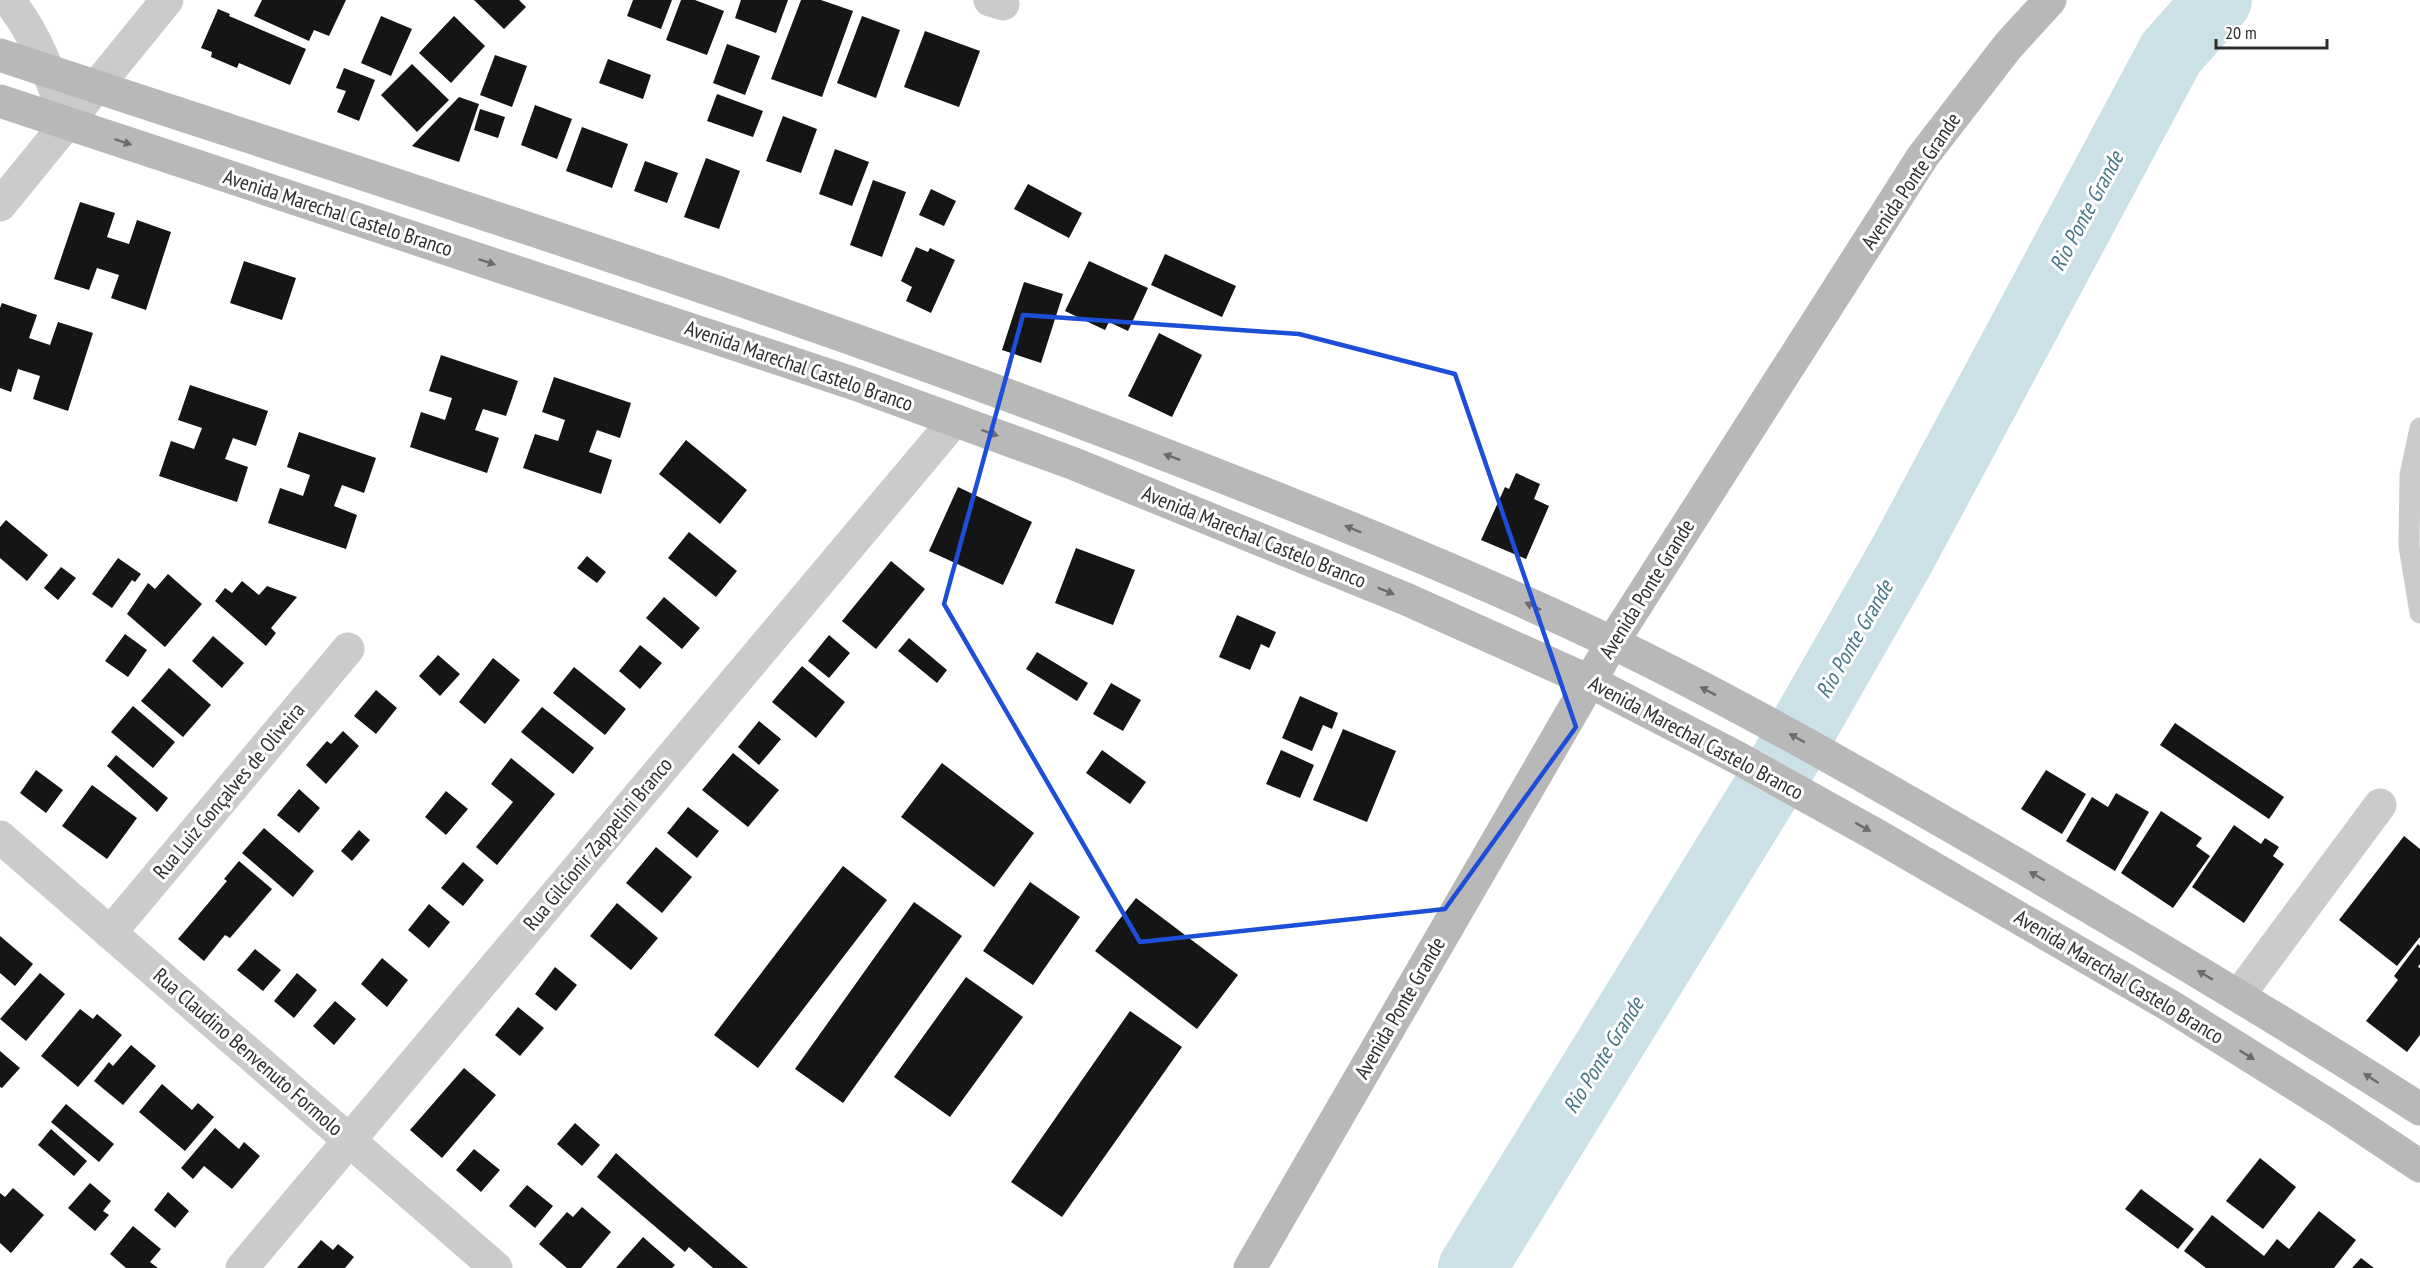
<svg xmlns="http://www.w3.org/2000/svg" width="2420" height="1268" viewBox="0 0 2420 1268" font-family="'PT Sans Narrow',sans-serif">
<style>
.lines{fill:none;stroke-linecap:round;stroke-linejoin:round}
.river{stroke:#cce0e7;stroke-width:68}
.building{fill:#151515}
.lane{stroke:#cbcbcb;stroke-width:21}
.street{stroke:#cbcbcb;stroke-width:33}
.secondary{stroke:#b8b8b8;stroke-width:33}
.oneway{fill:#6c6c6c}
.marked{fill:none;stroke:#1d4ed8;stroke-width:4.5;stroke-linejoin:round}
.labels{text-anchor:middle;stroke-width:6;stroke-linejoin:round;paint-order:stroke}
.street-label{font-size:21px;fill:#2e2e2e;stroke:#fff}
.water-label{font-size:22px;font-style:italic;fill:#467686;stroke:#fff}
</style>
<rect width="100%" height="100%" fill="#fff"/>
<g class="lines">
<!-- river -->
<path class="river" d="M1472 1268 1786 758 1901 557 2171 53 2218 0"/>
</g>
<!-- building -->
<path class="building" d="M262 0H346L329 36 314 30 309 41 254 16Z
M474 0H519L526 7 504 29Z
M633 0H672L661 29 627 16Z
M681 0H695L724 11 707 55 666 40Z
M741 0H788L776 33 735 18Z
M801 0H821L853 11 822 97 771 79Z
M218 9 230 14 229 16 306 49 290 85 239 63 237 68 211 57 212 52 201 48Z
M381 16 412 29 391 76 361 63Z
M454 16 485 46 451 83 419 53Z
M862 16 900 30 876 98 837 83Z
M925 31 980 51 959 107 904 87Z
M727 44 760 56 745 95 713 83Z
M495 55 527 66 512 107 480 95Z
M608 59 651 75 643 99 599 83Z
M412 64 449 100 417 132 381 95Z
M344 68 375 80 359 121 337 112 346 91 336 88Z
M717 94 763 111 753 137 707 121Z
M459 97 479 104 459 162 412 146Z
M535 105 572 119 557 159 521 145Z
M480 109 505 117 498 138 474 130Z
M783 116 817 129 801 173 766 161Z
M582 127 628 144 612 188 566 171Z
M835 149 869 162 852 206 819 194Z
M706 158 740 171 719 229 684 217Z
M645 161 678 173 667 203 634 191Z
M873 180 906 192 882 257 850 245Z
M1028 184 1082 213 1069 238 1014 209Z
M931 189 956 201 944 226 919 215Z
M80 202 115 213 107 237 129 244 137 220 171 232 146 310 111 298 119 275 97 268 89 290 54 279Z
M916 247 928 252 930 248 955 260 931 313 906 301 912 287 901 281Z
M1165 254 1236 286 1222 317 1151 285Z
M244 261 296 278 282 320 230 303Z
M1089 261 1148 288 1128 331 1109 322 1105 330 1065 311Z
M1024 282 1063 294 1041 363 1002 350Z
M2 303 37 315 29 338 50 345 58 322 93 333 68 411 33 399 40 376 18 369 11 392 0 388V308Z
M1159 333 1202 355 1172 417 1128 396Z
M441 355 518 381 506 416 483 409 475 430 499 438 487 473 410 447 421 412 445 420 452 398 429 391Z
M554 377 631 403 620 438 597 430 589 452 612 460 601 494 523 468 535 434 558 441 565 420 542 412Z
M190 385 268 411 256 446 233 438 225 459 248 467 237 502 159 476 171 441 194 449 202 428 178 420Z
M299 432 376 458 364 493 342 485 334 506 357 515 346 549 268 523 280 488 303 496 310 475 287 467Z
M686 440 747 490 720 524 659 474Z
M1516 473 1540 484 1534 499 1549 506 1526 559 1481 540 1505 487 1509 489Z
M958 487 1032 522 1003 585 929 551Z
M6 520 48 555 27 581 0 558V527Z
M689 532 737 571 716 597 668 558Z
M1076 548 1135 570 1113 625 1055 603Z
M587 556 606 572 597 583 577 568Z
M118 558 141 574 135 582 132 580 112 608 92 594Z
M891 561 925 589 876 649 842 621Z
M61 567 76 578 58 600 44 588Z
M168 574 202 604 165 647 127 614 148 583 155 589Z
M242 581 259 595 267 586 297 597 271 628 276 633 266 646 215 601 225 588 232 593Z
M664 597 700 628 682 649 646 618Z
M1237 615 1276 632 1269 648 1261 644 1250 670 1219 657Z
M125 634 147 650 128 677 105 661Z
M829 635 850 653 829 678 808 661Z
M213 636 244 663 222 688 192 661Z
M909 638 947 670 937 683 898 651Z
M640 645 662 663 640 689 619 671Z
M1037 652 1088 683 1077 701 1026 669Z
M438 655 460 674 440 696 419 676Z
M493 658 520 680 485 724 459 702Z
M802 666 845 702 816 738 772 702Z
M574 667 626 709 605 735 553 693Z
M169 668 211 705 183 737 141 701Z
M1111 683 1141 700 1123 731 1093 714Z
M376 690 397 708 376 734 354 716Z
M1300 696 1338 713 1332 729 1323 725 1312 751 1282 738Z
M133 706 175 742 153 768 111 732Z
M542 707 594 748 573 774 521 732Z
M759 721 781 739 759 765 738 747Z
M2175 723 2284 797 2269 819 2160 745Z
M1343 729 1396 751 1367 822 1313 800Z
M343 731 359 746 326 784 306 765 327 741 331 744Z
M1102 750 1146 782 1130 804 1086 773Z
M1281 750 1314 765 1300 798 1266 784Z
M733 753 779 790 748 827 702 790Z
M116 755 168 798 157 812 107 766Z
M511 758 555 794 497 865 476 847 513 802 491 784Z
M942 763 1034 833 994 887 901 817Z
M36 770 63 790 46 813 20 793Z
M2046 770 2086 794 2062 834 2021 809Z
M92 785 137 818 107 859 62 826Z
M299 789 320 808 299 833 277 815Z
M446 791 468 809 446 835 425 817Z
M2116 793 2149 812 2115 871 2066 841 2092 797 2108 807Z
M688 807 719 831 697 858 667 833Z
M2161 811 2202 838 2196 846 2210 856 2173 908 2121 873Z
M2234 825 2261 844 2265 838 2279 847 2273 856 2284 864 2244 923 2192 887Z
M264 828 314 871 293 897 242 853Z
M359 830 370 840 352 861 341 851Z
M2404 836 2420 849V937L2397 966 2339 920Z
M656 847 692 877 662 913 626 883Z
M239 861 272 889 230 938 225 935 204 961 178 939 227 881 224 879Z
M463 862 484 880 463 906 441 888Z
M843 866 887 900 758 1068 714 1035Z
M1030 882 1080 917 1033 985 983 951Z
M1136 898 1238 975 1197 1029 1095 951Z
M914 902 962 936 843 1103 795 1069Z
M617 903 658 938 631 970 590 936Z
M429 904 450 922 429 948 408 930Z
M0 936 33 964 15 986 0 973Z
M2418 944 2420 946V964L2418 967 2420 968V1035L2407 1052 2366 1021 2398 980 2394 976Z
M255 949 281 970 263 991 237 970Z
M382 958 408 980 387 1007 361 984Z
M555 967 577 985 556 1011 535 994Z
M40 973 65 994 26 1041 0 1019Z
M297 973 317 990 294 1018 274 1001Z
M966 977 1023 1017 950 1117 894 1077Z
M335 1001 356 1019 334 1045 313 1026Z
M518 1007 544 1028 520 1056 495 1035Z
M80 1009 93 1019 97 1014 122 1035 78 1087 41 1056Z
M1130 1011 1182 1047 1062 1217 1011 1182Z
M131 1045 156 1066 123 1105 94 1081 109 1062 113 1066Z
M0 1051 20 1068 2 1088 0 1087Z
M464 1068 496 1095 442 1158 410 1130Z
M162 1084 192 1110 198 1103 214 1117 185 1151 139 1112Z
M66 1104 114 1144 99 1162 51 1122Z
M575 1123 600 1145 582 1166 557 1144Z
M215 1128 239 1149 244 1142 260 1156 232 1189 204 1166 193 1179 181 1168Z
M51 1129 87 1161 74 1176 38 1145Z
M474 1149 500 1170 481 1192 456 1170Z
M616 1153 660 1192 748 1268H713L689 1247 685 1252 597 1177Z
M2260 1158 2296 1187 2263 1229 2226 1201Z
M90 1183 111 1201 103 1211 109 1215 95 1231 68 1208Z
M527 1185 553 1206 535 1228 509 1206Z
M13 1188 44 1215 11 1253 0 1243V1193L5 1197Z
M2141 1189 2194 1229 2178 1249 2125 1209Z
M168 1192 189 1211 175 1228 154 1210Z
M582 1207 611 1232 581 1268H567L539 1244 567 1212 573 1217Z
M2319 1211 2356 1240 2334 1268H2206L2184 1251 2212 1215 2264 1256 2277 1239 2289 1249Z
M133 1226 161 1249 150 1262 158 1268H126L110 1254Z
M643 1237 675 1265 672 1268H616Z
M321 1240 333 1250 338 1244 354 1257 345 1268H297Z
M2361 1258 2374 1268H2352Z"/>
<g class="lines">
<!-- lane -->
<path class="lane" d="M2420 428 2410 475 2409 546 2420 613"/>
<!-- street -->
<path class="street" d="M8 0C38 35 52 81 67 124
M990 0 1003 4
M0 205 167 0
M0 837 496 1268
M110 933 348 649
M2239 995 2380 805
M242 1268 955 420"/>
<!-- secondary -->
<path class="secondary" d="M0 55C396 186 795 310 1184 462 1328 518 1473 576 1613 643 1741 705 1864 776 1987 847 2133 932 2278 1018 2420 1109
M0 101 855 384 1072 463 1406 599 1589 681 1736 757 1878 836 2172 1007 2336 1110 2420 1166
M1250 1268 1612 643 1923 156 2008 46 2050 0"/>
</g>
<!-- one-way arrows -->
<defs><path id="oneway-solid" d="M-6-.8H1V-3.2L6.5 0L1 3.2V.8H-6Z" transform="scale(1.5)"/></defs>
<g class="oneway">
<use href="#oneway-solid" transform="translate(123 142) rotate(18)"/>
<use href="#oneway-solid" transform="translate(487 262) rotate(18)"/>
<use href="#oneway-solid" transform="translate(990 433) rotate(20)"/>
<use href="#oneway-solid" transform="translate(1172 457) rotate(-159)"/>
<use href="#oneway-solid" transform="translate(1353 529) rotate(-157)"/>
<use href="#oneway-solid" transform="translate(1386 591) rotate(22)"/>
<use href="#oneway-solid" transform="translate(1533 606) rotate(-155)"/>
<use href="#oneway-solid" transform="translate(1708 691) rotate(-153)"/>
<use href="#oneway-solid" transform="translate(1797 738) rotate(-151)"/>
<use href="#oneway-solid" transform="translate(1863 827) rotate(29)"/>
<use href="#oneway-solid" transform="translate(2037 876) rotate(-150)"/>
<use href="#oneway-solid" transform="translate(2205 975) rotate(-149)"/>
<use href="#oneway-solid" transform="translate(2247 1055) rotate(32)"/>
<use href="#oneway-solid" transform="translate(2371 1078) rotate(-147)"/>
</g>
<!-- marked area -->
<path class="marked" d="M1023 315 1299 334 1455 374 1576 727 1445 909 1140 942 944 604Z"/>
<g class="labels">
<!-- street labels -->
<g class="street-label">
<text transform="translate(1911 181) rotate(-56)" y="7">Avenida Ponte Grande</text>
<text transform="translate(338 213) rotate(18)" y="7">Avenida Marechal Castelo Branco</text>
<text transform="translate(799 366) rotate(19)" y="7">Avenida Marechal Castelo Branco</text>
<text transform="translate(1254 537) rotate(22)" y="7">Avenida Marechal Castelo Branco</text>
<text transform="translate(1647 589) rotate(-58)" y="7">Avenida Ponte Grande</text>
<text transform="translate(1696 738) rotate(28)" y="7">Avenida Marechal Castelo Branco</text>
<text transform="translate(229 791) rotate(-50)" y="7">Rua Luiz Gonçalves de Oliveira</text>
<text transform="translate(598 844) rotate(-50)" y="7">Rua Gilcionir Zappelini Branco</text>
<text transform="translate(2119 977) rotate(31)" y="7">Avenida Marechal Castelo Branco</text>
<text transform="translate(1400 1008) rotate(-60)" y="7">Avenida Ponte Grande</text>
<text transform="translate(248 1052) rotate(41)" y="7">Rua Claudino Benvenuto Formolo</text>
</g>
<!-- water labels -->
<g class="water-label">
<text transform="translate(2086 211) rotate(-62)" y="8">Rio Ponte Grande</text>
<text transform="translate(1854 639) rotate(-60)" y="8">Rio Ponte Grande</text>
<text transform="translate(1603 1055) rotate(-58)" y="8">Rio Ponte Grande</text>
</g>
</g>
<!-- scale -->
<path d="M2216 39v9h111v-9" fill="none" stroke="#2e2e2e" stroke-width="3"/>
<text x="2225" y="39" font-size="18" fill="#2e2e2e" stroke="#ffffff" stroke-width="4.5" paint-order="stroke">20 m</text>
</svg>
